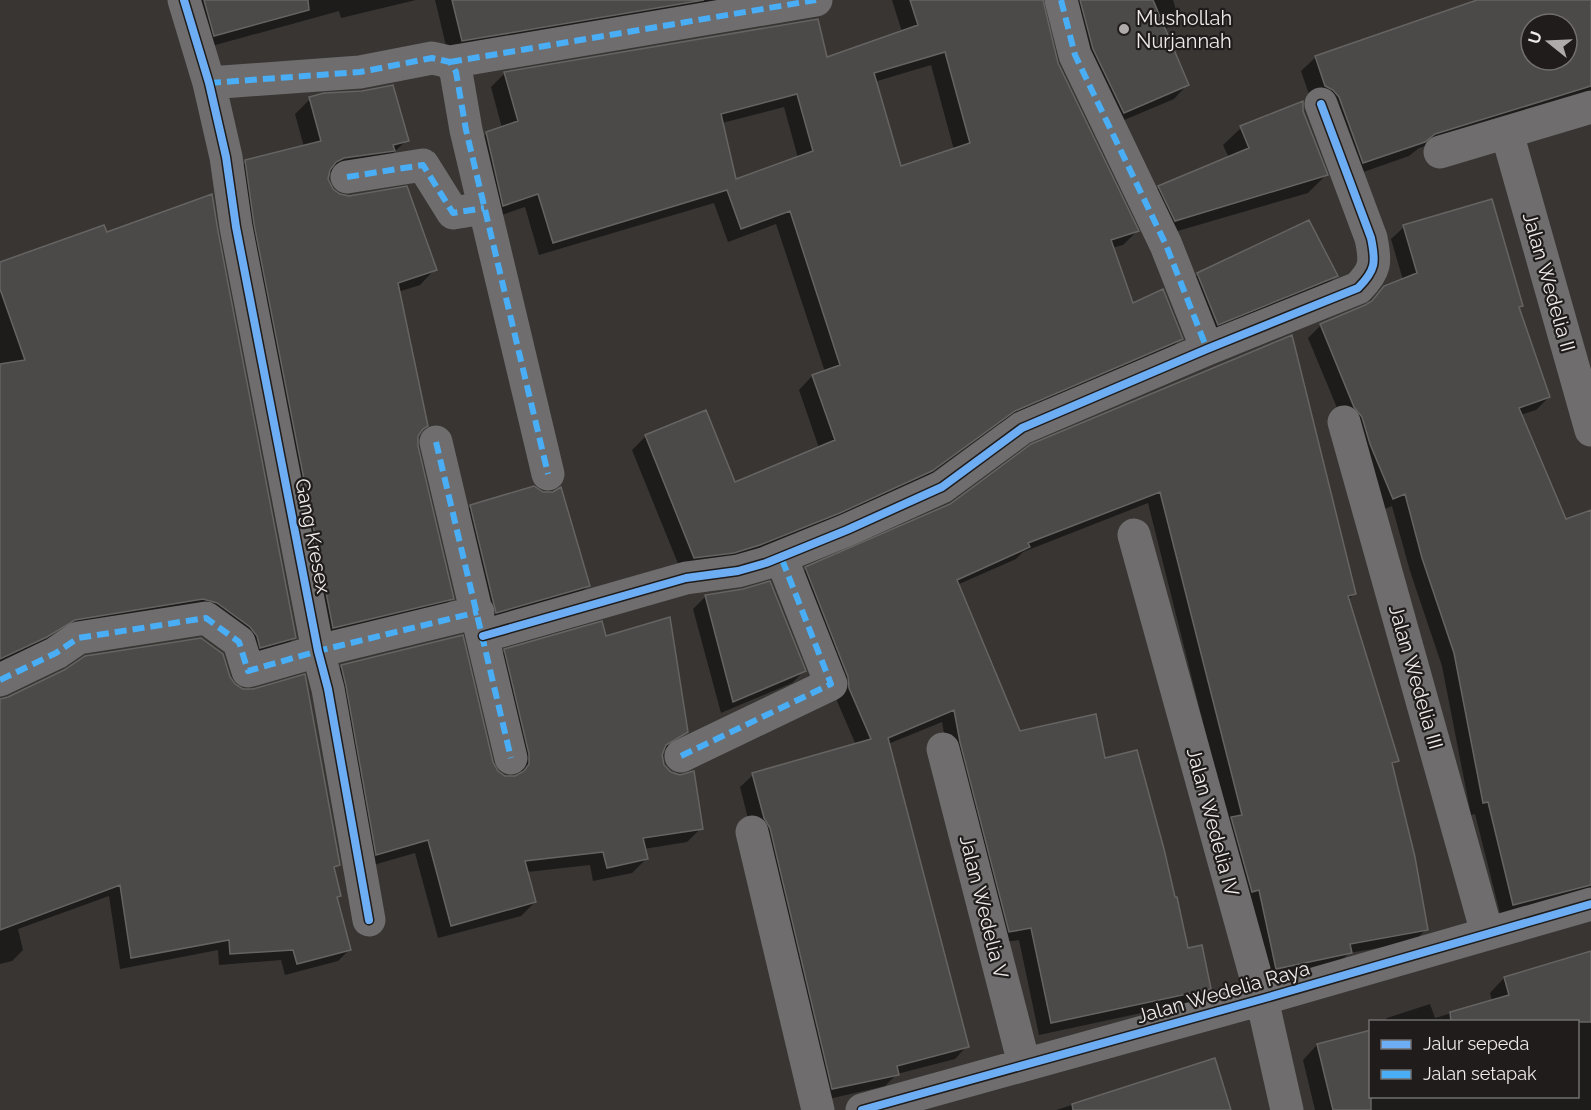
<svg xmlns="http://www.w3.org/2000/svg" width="1591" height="1110" viewBox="0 0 1591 1110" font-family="Raleway,sans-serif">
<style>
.shadow{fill:#0007;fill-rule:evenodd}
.building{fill:#4c4a48;stroke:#666462;stroke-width:1.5;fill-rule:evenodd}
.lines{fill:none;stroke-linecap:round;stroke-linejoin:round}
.minor{stroke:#6f6d6d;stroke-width:33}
.quiet{stroke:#49aef6;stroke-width:6;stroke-dasharray:12 6;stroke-linecap:butt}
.cycleway-casing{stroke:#1f1c1b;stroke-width:11}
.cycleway{stroke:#6dadf4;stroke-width:8}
.poi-dot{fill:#afabaa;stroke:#1f1c1b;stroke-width:2}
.labels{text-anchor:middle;stroke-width:4.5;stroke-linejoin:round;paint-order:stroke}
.poi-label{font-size:20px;fill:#efebea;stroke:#1f1c1b;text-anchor:start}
.street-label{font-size:20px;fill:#efebea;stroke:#1f1c1b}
</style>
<rect width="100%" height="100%" fill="#383533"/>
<!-- shadow -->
<path class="shadow" d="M181 0H416L341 18 339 11 201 49Z
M435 0H767L448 54Z
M892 0H1041L1057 64 1137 231 1123 245 1112 248 1132 305 1181 339 1167 352 999 424 917 484 745 558 681 571 632 450 646 436 734 484 819 448 799 390 812 376 825 372 776 224 728 242 714 203 539 255 525 207 490 219 473 147 487 133 502 128 491 87 505 73 826 59 902 32ZM931 65 954 150 900 168 874 82ZM784 107 798 158 735 181 722 123Z
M1060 0H1173L1178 17 1164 31 1187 85 1174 99 1110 126Z
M1484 0H1591V94L1534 113 1419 148 1409 156 1349 177 1311 100 1301 71 1316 57ZM1531 24H1567V60H1531Z
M310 99 407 140 391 155 378 165 328 173 327 180 332 190 435 269 420 285 398 292 419 433 416 446 452 598 437 614 318 643 231 177 246 162 304 147 295 114Z
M1302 111 1326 175 1308 193 1157 237 1142 205 1159 187 1229 158 1223 145 1241 128Z
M1404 227 1521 306 1518 309 1549 397 1536 410 1520 415 1565 521 1591 512V894L1501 917 1475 814 1471 815 1442 666 1410 571 1392 506 1380 511 1308 338 1321 325 1368 306 1385 287 1403 280 1391 239Z
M0 264 295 637 283 649 249 658 205 614 33 648 0 664Z
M1198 274 1336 276 1324 288 1205 336 1186 286Z
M1291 337 1354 594 1348 600 1397 761 1391 766 1426 929 1414 942 1349 953 1338 964 1264 981 1228 822 1148 503 1023 552 1016 559 957 585 1019 733 1104 760 1187 949 1209 989 1197 1001 1039 1035 1019 940 997 943 948 755 942 722 888 744 967 1046 955 1059 897 1074 885 1086 820 1101 740 787 753 775 856 745 837 701V690L794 581 806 569 951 505Z
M471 506 588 586 570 603 479 629 453 524Z
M743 591 804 671 792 683 721 713 693 609 705 597Z
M605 638 686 731 672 745 662 752 661 755 663 765 701 828 687 842 644 849 646 859 632 873 593 881 590 865 527 872 535 902 521 916 438 938 415 853 363 868 328 680 342 666 491 763 497 772 505 777 516 778V769L491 665 505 651Z
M229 678 339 864 333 870 339 895 336 898 350 949 338 961 285 975 281 960 219 965 218 950 120 969 109 896 18 929 23 950 12 961 0 964V700Z
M1591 953V1110H1315L1303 1060 1317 1045 1370 1096H1578V1022H1383L1387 1018 1430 1004 1435 1018 1492 1001 1490 993 1504 978Z
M1214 1060 1229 1110H1056Z"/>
<!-- building -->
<path class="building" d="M204 0H308L309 10 214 36Z
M452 0H704L462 41Z
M910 0H1043L1058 63 1139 231 1111 240 1133 303 1163 289 1183 339 1015 411 932 471 840 513 760 545 734 553 694 558 645 435 706 410 735 482 835 440 812 375 840 365 790 211 741 229 727 190 553 243 538 194 503 206 486 132 518 121 504 72 818 19 827 57 918 25ZM945 52 970 143 901 166 874 73ZM797 94 813 151 736 179 721 114Z
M1080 0H1153L1189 85 1124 113 1093 49Z
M1477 0H1591V86L1435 134 1425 142 1363 163 1339 97 1333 90 1325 86 1315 56ZM1531 24H1567V60H1531Z
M393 85 409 141 393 145 395 151 344 158 336 162 330 170 328 179 333 189 340 194 349 196 407 186 437 270 398 283 428 426 423 429 418 436V446L454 599 333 628 254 224 245 160 321 141 309 97 324 93 362 91Z
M1303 101V111L1328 175 1175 221 1158 186 1249 148 1240 126Z
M212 194 218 231 296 638 260 648 257 636 250 627 217 603 203 599 75 620 47 637 0 659V364L25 360 0 289V262L104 225 107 232Z
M1492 199 1523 306 1519 307 1550 397 1519 408 1566 519 1591 510V885L1513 905 1488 802 1483 803 1454 653 1422 558 1405 494 1393 499 1370 444 1362 417 1354 407 1320 324 1365 305 1372 301 1384 286 1417 273 1403 225Z
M1309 220 1338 276 1218 325 1197 273Z
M1292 335 1356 594 1348 596 1399 761 1392 763 1415 857 1428 930 1350 944 1352 953 1276 969 1259 890 1252 892 1231 817 1242 815 1160 492 1028 543 1030 547 957 580 1020 731 1096 714 1105 758 1137 750 1164 849 1175 897H1177L1188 948 1202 945 1211 989 1051 1023 1031 928 1009 932 960 742 954 710 888 738 969 1047 897 1066 899 1075 832 1089 770 828 764 818 752 773 871 739 849 688 848 677 805 567 950 504 1031 444Z
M534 486 543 492H553L561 487 590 586 496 613 470 505Z
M770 581 806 671 733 702 705 595 743 589Z
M670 617 688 732 666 745 662 755 664 765 671 772 680 775 694 771 703 829 643 838 648 859 607 868 603 852 525 861 536 902 451 926 428 840 376 855 346 686 341 665 463 635 493 762 498 771 505 776H515L524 771 529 764V754L504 649 602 621 606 636Z
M201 638 223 654 230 677 235 684 243 689H253L305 674 340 865 334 867 341 896 337 897 351 950 297 964 293 950 230 954 229 940 131 958 120 885 0 930V699L8 697 64 670 85 656Z
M1591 951V1022H1451L1450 1012 1509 995 1504 977Z
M1371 1030V1110H1333L1317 1044Z
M1215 1058 1231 1110H1073L1072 1104Z"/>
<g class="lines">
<!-- minor -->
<path class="minor" d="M184 0 209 83 226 157 236 227 318 651 328 689 369 920
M1061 0 1075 55 1166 245 1207 349
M450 62 816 0
M209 83 360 72 432 58 450 62 456 72 466 130 548 474
M1507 133 1591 430
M1440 152 1591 107
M347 177 423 165 453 213 484 208
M1344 422 1487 933
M436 442 511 758
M1134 535 1262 999 1287 1110
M483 636 686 578 738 571 766 563 847 530 942 487 1022 428 1207 349 1358 288C1376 270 1376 262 1371 238L1321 104
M0 680 56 653 78 638 206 618 239 642 248 671 318 651 478 612
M943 749 1024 1064
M681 756 831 684 781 557
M752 832 818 1110
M862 1110 1262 999 1591 904"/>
<!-- quiet -->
<path class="quiet" d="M1061 0 1075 55 1166 245 1207 349
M450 62 816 0
M209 83 360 72 432 58 450 62 456 72 466 130 548 474
M347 177 423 165 453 213 484 208
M436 442 511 758
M0 680 56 653 78 638 206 618 239 642 248 671 318 651 478 612
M681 756 831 684 781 557"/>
<defs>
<path id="cycleway" d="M184 0 209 83 226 157 236 227 318 651 328 689 369 920
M483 636 686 578 738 571 766 563 847 530 942 487 1022 428 1207 349 1358 288C1376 270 1376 262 1371 238L1321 104
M862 1110 1262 999 1591 904"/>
</defs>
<!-- cycleway casing -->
<use href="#cycleway" class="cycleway-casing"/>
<!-- cycleway -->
<use href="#cycleway" class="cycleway"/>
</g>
<!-- markers -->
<circle class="poi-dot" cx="1124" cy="29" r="6"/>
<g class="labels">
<!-- poi labels -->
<g class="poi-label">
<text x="1136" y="25">Mushollah<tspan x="1136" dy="23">Nurjannah</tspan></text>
</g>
<!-- street labels -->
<g class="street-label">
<text transform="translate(1549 282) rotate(74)" y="7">Jalan Wedelia II</text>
<text transform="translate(313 536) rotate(79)" y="7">Gang Kresex</text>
<text transform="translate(1416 677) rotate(74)" y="7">Jalan Wedelia III</text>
<text transform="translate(1213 822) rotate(75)" y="7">Jalan Wedelia IV</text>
<text transform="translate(984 907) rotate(76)" y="7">Jalan Wedelia V</text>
<text transform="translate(1223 992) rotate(-16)" y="7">Jalan Wedelia Raya</text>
</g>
</g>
<!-- legend -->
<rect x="1369" y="1020" width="210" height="78" fill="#1f1c1b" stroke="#726f6e" stroke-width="1.5"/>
<rect x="1381" y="1040" width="30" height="9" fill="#6dadf4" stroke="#726f6e" stroke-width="1.5"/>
<text x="1423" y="1050" font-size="18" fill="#efebea">Jalur sepeda</text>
<rect x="1381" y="1070" width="30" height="9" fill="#49aef6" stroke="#726f6e" stroke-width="1.5"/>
<text x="1423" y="1080" font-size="18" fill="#efebea">Jalan setapak</text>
<!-- north arrow -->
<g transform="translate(1549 42) rotate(288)"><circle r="28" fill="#1f1c1b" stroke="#726f6e" stroke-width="1.5"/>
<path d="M0-4.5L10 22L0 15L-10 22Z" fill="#afabaa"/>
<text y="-9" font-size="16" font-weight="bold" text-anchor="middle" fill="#efebea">U</text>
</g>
</svg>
